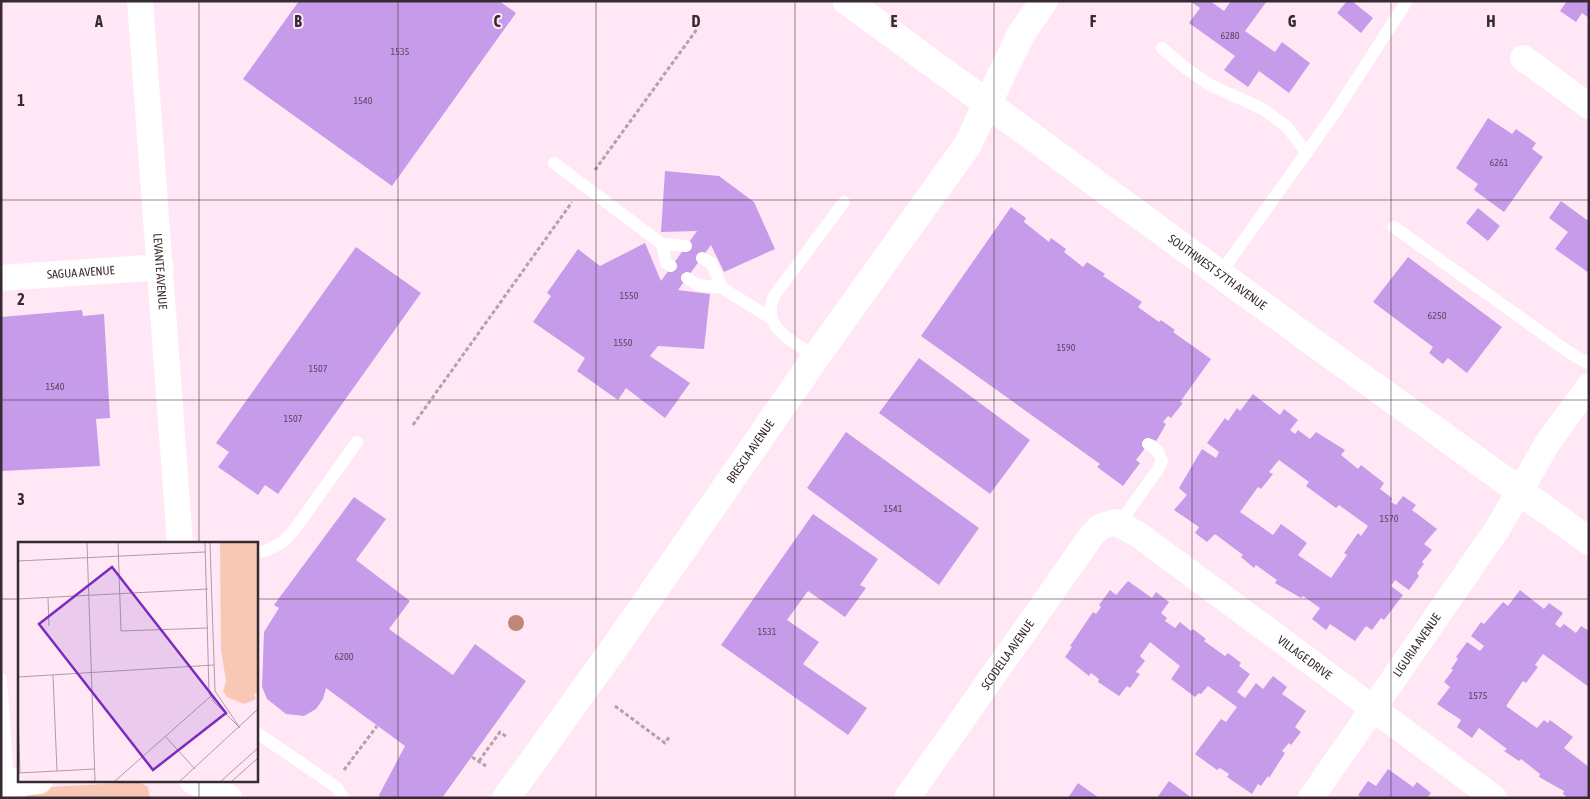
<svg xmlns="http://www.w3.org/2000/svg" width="1590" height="799" viewBox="0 0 1590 799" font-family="'Asap Condensed',sans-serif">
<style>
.green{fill:#f9c8b4}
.building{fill:#c69cea;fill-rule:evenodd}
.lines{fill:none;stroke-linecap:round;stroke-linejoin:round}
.path{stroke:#b4a1ad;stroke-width:3;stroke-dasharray:4 2.5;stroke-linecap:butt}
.service{stroke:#fff;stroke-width:12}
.minor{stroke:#fff;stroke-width:26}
.tertiary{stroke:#fff;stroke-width:28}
.secondary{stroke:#fff;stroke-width:28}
.tree{fill:#be8879}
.grid{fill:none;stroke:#362b32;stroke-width:1;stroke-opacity:0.55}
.labels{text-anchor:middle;stroke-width:4;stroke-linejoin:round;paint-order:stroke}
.number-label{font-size:10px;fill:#5a4760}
.street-label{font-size:12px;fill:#362b32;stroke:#ffe7f6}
.inset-road{fill:none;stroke:#af9ca8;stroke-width:1}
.view{fill:#7b2cbf;fill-opacity:0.15;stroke:#7b2cbf;stroke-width:2.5}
.inset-edge{fill:none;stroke:#362b32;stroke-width:2.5}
.grid-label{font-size:16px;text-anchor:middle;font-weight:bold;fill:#362b32;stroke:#ffe7f6;stroke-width:4;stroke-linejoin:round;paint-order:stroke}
</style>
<rect width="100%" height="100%" fill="#ffe7f6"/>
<!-- green -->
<path class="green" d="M139 782 148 787 150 798H25L32 788Z"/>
<!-- building -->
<path class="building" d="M299 1H499L516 13 392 186 243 79Z
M1190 1H1210L1224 11 1231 1H1267L1245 31 1275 52 1282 42 1310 63 1289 93 1259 71 1248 87 1224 70 1235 56 1189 23 1200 8Z
M1347 1H1352L1373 18 1361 33 1337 13Z
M1567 1H1589V18L1582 13 1576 22 1560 11Z
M1488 118 1512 134 1516 129 1536 143 1532 149 1543 157 1504 212 1474 190 1478 184 1456 168Z
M665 171 719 176 754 202 775 249 724 272 711 245 678 290 710 294 704 349 658 346 650 356 690 383 665 418 626 388 618 400 577 371 585 358 533 322 551 296 547 293 578 249 600 266 645 243 661 281 697 231 661 232Z
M1561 201 1587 220 1589 218V273L1555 249 1568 232 1549 218Z
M1011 207 1026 218 1024 222 1049 242 1051 238 1066 249 1064 252 1083 267 1087 262 1105 274 1103 276 1142 302 1138 307 1159 322 1161 320 1175 330 1173 332 1211 359 1180 402 1183 403 1171 418 1168 416 1163 422 1166 424 1158 438 1156 441 1152 439 1136 460 1140 463 1123 486 1097 467 1100 464 921 336Z
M1478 208 1500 226 1488 241 1466 223Z
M356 247 421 293 278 494 265 485 258 495 218 467 229 452 216 443Z
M1408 257 1502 327 1467 373 1448 358 1443 364 1429 353 1433 347 1373 302Z
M82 310 83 316 104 314 110 418 96 419 100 466 2 471 1 317Z
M919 358 1030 440 990 494 879 413Z
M1253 394 1280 415 1284 409 1298 420 1290 430 1295 434 1298 430 1310 439 1316 432 1345 450 1341 455 1358 469 1361 465 1384 483 1380 489 1392 498 1391 502 1396 505 1403 496 1416 505 1412 510 1437 529 1424 544 1432 550 1422 562 1424 564 1417 573 1419 576 1409 590 1395 580 1391 586 1403 595 1384 620 1381 618 1372 630 1366 626 1355 641 1330 624 1326 630 1312 619 1320 608 1303 596 1301 598 1275 583 1277 580 1256 565 1254 568 1241 557 1243 555 1215 534 1207 542 1195 533 1199 527 1174 510 1187 495 1179 488 1202 449 1216 458 1219 452 1207 443 1225 418 1228 421 1237 408 1240 411ZM1279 460 1309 482 1306 486 1336 508 1339 505 1368 526 1361 536 1358 533 1344 553 1347 555 1331 578 1298 555 1307 543 1281 524 1273 535 1240 512 1258 487 1261 489 1273 474 1269 472Z
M846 432 979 528 939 585 807 488Z
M354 497 386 519 356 560 410 601 389 629 453 675 475 644 526 681 442 798H380L379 795 405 746 326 688 323 699 316 709 304 716 286 714 267 699 262 687 264 632 279 608 274 605Z
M813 514 878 559 860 585 866 588 845 617 808 591 787 620 819 642 803 664 867 708 848 735 721 645Z
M1128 581 1152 598 1156 592 1169 602 1161 613 1167 618 1165 621 1175 628 1180 622 1191 631 1193 629 1206 639 1204 641 1225 656 1228 653 1241 663 1239 666 1250 674 1237 692 1245 698 1256 683 1263 689 1273 676 1287 687 1282 694 1306 711 1295 727 1301 732 1291 745 1289 743 1282 751 1285 753 1269 778 1268 776 1261 786 1258 784 1252 794 1227 777 1229 774 1220 768 1217 770 1195 754 1221 719 1226 722 1237 707 1208 686 1201 694 1199 693 1195 697 1171 679 1180 666 1150 642 1140 656 1145 661 1136 672 1140 674 1130 688 1127 686 1119 696 1098 682 1099 679 1091 673 1089 676 1065 657 1072 647 1070 646 1093 612 1096 614 1101 607 1099 605 1110 590 1116 595Z
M1520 590 1544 609 1549 603 1563 613 1555 624 1560 628 1564 624 1576 633 1581 626 1589 631V687L1543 654 1535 665 1538 667 1526 683 1523 681 1506 706 1537 728 1544 720 1548 723 1550 720 1573 737 1564 748 1589 767V798H1568L1563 794 1564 791 1539 777 1540 774 1521 759 1519 761 1504 751 1507 749 1479 728 1472 738 1457 727 1461 720 1437 704 1450 687 1444 682 1453 670 1451 669 1458 659 1456 657 1467 642 1480 651 1484 646 1471 636 1481 622 1484 624 1503 602 1508 606Z
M1388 769 1413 787 1417 782 1431 793 1427 798H1362L1358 795 1368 781 1376 786Z
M1169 781 1192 798H1157Z
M1078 783 1099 798H1068Z"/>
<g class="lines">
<!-- path -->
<path class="path" d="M595 170 700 25
M413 425 572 202
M615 706 665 743 670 736
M472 757 486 766
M479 761 500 732 507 737
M344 770 377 726"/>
<!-- service -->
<path class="service" d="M1162 48 1183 66 1210 85 1263 109 1286 126 1307 153
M554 163 662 244 686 246
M1394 227 1567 351 1589 364
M662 244 666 263 671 266
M1220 274 1334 114 1407 1
M687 278 698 285 722 288 712 264 702 258
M722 288 769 317
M816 357C793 341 760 328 774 296L844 202
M1119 524 1157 471 1162 461 1157 450 1148 444
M256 552 266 551 283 542 295 529 357 442
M1 679 9 798
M256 732 336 787 343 798"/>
<!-- minor -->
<g class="minor">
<path id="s1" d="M140 1 180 543"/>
<path d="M1523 58 1589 106"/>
<path id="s2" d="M1 278 161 267"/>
<path id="s3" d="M907 798 1092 535 1100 527 1115 522 1139 535 1494 798"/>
<path id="s4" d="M1311 798 1498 528 1547 444 1589 386"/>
</g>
<!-- tertiary -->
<g class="tertiary">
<path d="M193 780 228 798"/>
<path d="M1 784 39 780"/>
<path id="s5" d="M506 798 615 647 816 357 967 146 1021 34 1044 1"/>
</g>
<!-- secondary -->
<path class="secondary" id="s6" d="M847 1 1299 332 1589 541"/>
</g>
<!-- trees -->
<circle class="tree" cx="516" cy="623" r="8"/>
<!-- grid -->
<path class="grid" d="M199 1V543M398 1V798M596 1V798M795 1V798M994 1V798M1192 1V798M1391 1V798M1 200H1589M1 400H1589M1 599H19M256 599H1589M199 780V798"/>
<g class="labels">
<!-- number labels -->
<g class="number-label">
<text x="1230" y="39">6280</text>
<text x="400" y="55">1535</text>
<text x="363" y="104">1540</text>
<text x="1499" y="166">6261</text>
<text x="629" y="299">1550</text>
<text x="1437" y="319">6250</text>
<text x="623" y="346">1550</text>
<text x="1066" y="351">1590</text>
<text x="318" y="372">1507</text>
<text x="55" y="390">1540</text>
<text x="293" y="422">1507</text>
<text x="893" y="512">1541</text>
<text x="1389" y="522">1570</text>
<text x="767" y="635">1531</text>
<text x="344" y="660">6200</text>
<text x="1478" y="699">1575</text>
</g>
<!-- street labels -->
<g class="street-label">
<text dy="4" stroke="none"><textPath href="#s2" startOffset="80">SAGUA AVENUE</textPath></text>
<text dy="4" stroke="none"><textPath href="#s1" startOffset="271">LEVANTE AVENUE</textPath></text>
<text dy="4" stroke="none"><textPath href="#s6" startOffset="459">SOUTHWEST 57TH AVENUE</textPath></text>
<text dy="4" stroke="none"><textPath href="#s5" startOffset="424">BRESCIA AVENUE</textPath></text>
<text dy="4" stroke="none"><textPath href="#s4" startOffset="186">LIGURIA AVENUE</textPath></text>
<text dy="4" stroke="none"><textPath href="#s3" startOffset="175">SCODELLA AVENUE</textPath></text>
<text dy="4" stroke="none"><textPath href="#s3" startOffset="582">VILLAGE DRIVE</textPath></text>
</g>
</g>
<!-- overview -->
<g transform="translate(18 542)">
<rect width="240" height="240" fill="#ffe7f6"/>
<path d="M202 1H240V150L236 152 238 157 226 162 209 155 205 149 208 139 203 108Z" fill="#f9c8b4"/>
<path class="inset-road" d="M69 1 77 239M100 1 103 89 190 86M187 1 191 151 196 160 222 186M192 1 197 149 222 186M0 19 187 10M30 56 31 84M0 57 190 47M35 133 39 229M0 135 196 123M0 171 2 231M147 194 177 227M0 231 77 227M97 239 193 154M162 239 240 167M203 239 240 206M214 239 240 216"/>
<path class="view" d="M94 25 208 171 135 228 21 82Z"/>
<rect width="240" height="240" class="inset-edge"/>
</g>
<g class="grid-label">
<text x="99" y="27">A</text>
<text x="298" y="27">B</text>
<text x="497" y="27">C</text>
<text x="696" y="27">D</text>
<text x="894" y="27">E</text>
<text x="1093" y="27">F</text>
<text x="1292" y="27">G</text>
<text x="1491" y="27">H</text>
<text x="21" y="106">1</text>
<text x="21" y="305">2</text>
<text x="21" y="505">3</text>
</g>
<!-- border -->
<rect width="1590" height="799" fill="none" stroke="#362b32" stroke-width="5"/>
</svg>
